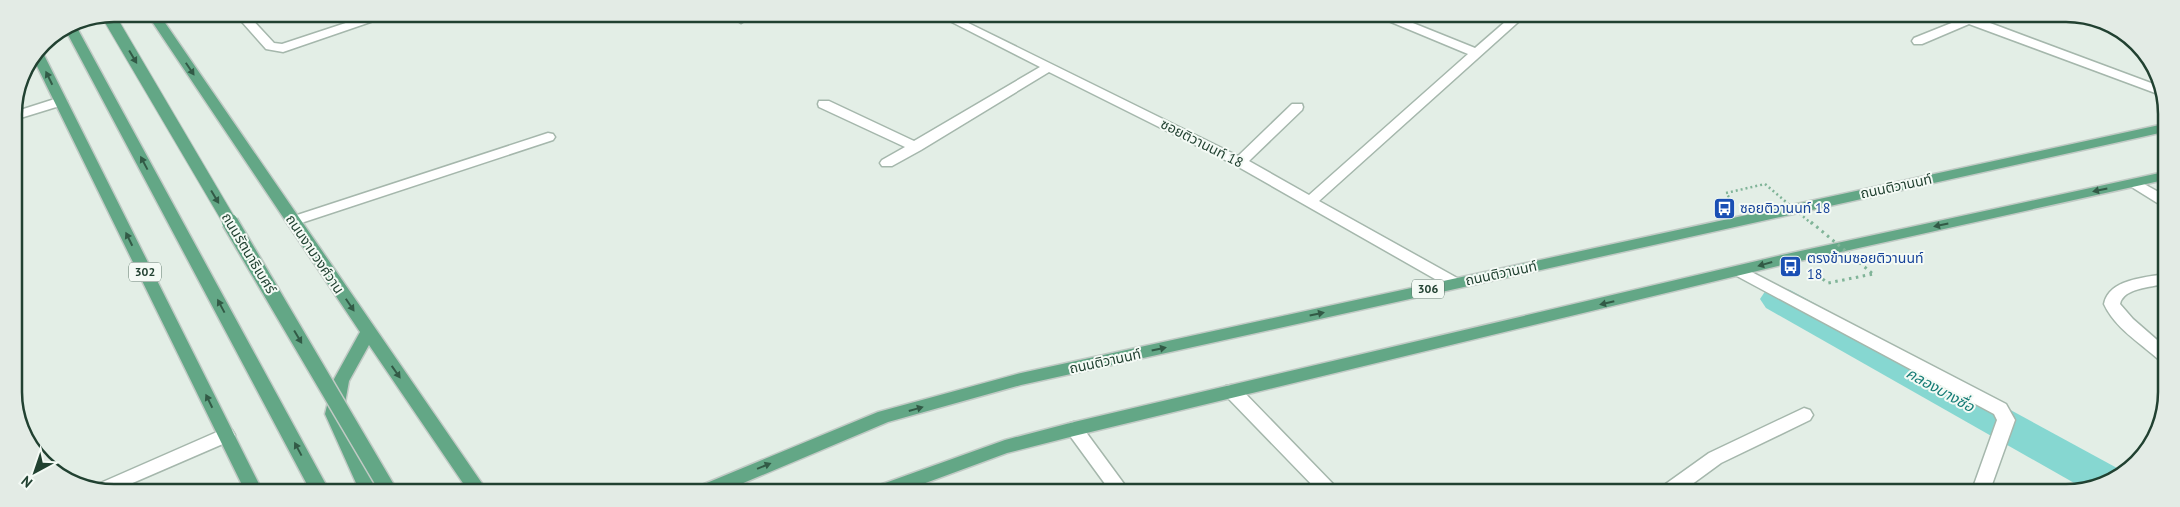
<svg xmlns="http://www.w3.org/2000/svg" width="2180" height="507" viewBox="0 0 2180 507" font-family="'PT Sans','Noto Sans Thai',sans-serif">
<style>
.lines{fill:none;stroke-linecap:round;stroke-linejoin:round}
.canal{fill:#86d7d1;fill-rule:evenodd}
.minor-casing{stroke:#a5b7ac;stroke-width:3}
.major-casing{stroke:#c1cac5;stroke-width:3}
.path-far1{stroke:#80b498;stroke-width:2.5;stroke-dasharray:2 3;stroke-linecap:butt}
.path{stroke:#80b498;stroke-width:3;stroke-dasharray:2.5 4.5;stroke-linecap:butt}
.minor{fill:#fff;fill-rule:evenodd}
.major{fill:#63a786;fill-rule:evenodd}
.major-bridge-far1-casing{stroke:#c1cac5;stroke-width:15;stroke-linecap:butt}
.major-bridge-casing{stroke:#c1cac5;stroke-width:19;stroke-linecap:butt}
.path-bridge-far1{stroke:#80b498;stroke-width:2.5;stroke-dasharray:2 3;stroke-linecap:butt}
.path-bridge{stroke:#80b498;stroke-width:3;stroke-dasharray:2.5 4.5;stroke-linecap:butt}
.major-bridge-far1{stroke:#63a786;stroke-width:13}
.major-bridge{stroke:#63a786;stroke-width:16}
.oneway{fill:#325a46}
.labels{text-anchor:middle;stroke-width:4;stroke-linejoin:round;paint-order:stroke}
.shield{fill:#f4faf5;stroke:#60786c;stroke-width:1}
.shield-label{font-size:12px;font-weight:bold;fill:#214131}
.street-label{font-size:14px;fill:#214131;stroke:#f4faf5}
.transit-label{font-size:14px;fill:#164399;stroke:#f4faf5;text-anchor:start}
.water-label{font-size:15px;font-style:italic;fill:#157c76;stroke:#f4faf5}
.rim{fill:none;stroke:#214131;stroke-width:2.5}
</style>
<rect width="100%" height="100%" fill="#e3eee6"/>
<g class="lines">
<!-- canal -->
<path class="canal" d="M1778 287 1790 290 2117 468 2120 473 2083 488 1766 308 1760 299 1766 290Z"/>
<defs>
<path id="minor" d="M235 14H247L274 43 282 44 373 14H390L388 16 283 52 266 49Z
M741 14H756L741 23 735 19Z
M938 15H952L1238 156 1292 104H1302L1303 107 1302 110 1249 161 1309 195 1468 54 1379 17 1377 15H1393L1475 48 1513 15H1526L1319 201 1459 279 1462 283 1459 287 1454 288 1449 287 1235 165 1049 72 921 150 892 166H882L880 163 882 160 905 147 819 107 818 104 819 101H829L914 141 1040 67Z
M1955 16 1974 17 2159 86 2164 94H2158L1969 24 1922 44H1914L1912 41 1914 38 1959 20Z
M61 97 67 101 66 104 14 120V112Z
M548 133 553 134 555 137 553 140 298 224H288L286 221 288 218Z
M2135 179 2164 195V205L2159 204 2130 186 2128 183 2130 180Z
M1740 266 2006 404 2015 420 1989 493H1971L1997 420 1994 414 1735 275 1732 271 1735 267Z
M2164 274V284C2152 287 2123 288 2120 304L2133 319 2164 346V361L2158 359C2139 342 2115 328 2104 304 2109 279 2144 278 2164 274Z
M1232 385 1238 386 1336 487 1339 492H1319L1226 396 1224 391 1226 386Z
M1804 408 1810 410 1813 415 1810 420 1721 463 1680 493H1657L1660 488 1709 453Z
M1074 422 1080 424 1130 492H1111L1065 429 1068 424Z
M226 428 232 430 235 435 232 440 114 491H95L89 488Z"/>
<path id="major" d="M147 14H159L488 492H469L369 345 349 381 343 414 378 492H360L325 414 333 381 360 332Z
M73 23 76 26 330 492H311L65 29Z
M39 50 43 53 263 492 245 491 33 58Z
M2164 124V132L1021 385 888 422 722 492H694L697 487 878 412 1021 373Z
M2164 172V180L1782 265 1074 436 1007 453 901 492H871L874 487 1005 440 1074 422 1782 255Z"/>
</defs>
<!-- minor casing -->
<use href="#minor" class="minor-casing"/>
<!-- major casing -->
<use href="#major" class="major-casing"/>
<!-- path-far1 -->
<path class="path-far1" d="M1732 201 1726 193 1765 184"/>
<!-- path -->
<path class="path" d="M1817 275 1828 283 1873 274"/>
<!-- minor -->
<use href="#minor" class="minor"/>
<!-- major -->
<use href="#major" class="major"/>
<defs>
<path id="major-bridge-far1" d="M108 15 231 224"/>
<path id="major-bridge" d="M230 222 389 492"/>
</defs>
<!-- major-bridge-far1 casing -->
<use href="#major-bridge-far1" class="major-bridge-far1-casing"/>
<!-- major-bridge casing -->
<use href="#major-bridge" class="major-bridge-casing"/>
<!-- path-bridge-far1 -->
<path class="path-bridge-far1" d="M1765 184 1812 224"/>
<!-- path-bridge -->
<path class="path-bridge" d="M1811 222 1873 274"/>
<!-- major-bridge-far1 -->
<use href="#major-bridge-far1" class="major-bridge-far1"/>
<!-- major-bridge -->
<use href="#major-bridge" class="major-bridge"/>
</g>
<!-- one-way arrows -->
<defs><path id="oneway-solid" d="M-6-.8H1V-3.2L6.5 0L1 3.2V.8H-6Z" transform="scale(1.25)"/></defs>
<g class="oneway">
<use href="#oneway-solid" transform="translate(133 57) rotate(59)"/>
<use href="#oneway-solid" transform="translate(190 69) rotate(56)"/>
<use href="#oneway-solid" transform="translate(49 78) rotate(-116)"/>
<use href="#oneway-solid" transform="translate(144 163) rotate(-118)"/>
<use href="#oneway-solid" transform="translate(2100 190) rotate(168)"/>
<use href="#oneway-solid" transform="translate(215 197) rotate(59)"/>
<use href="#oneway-solid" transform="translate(1941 225) rotate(168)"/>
<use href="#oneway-solid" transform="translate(129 239) rotate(-116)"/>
<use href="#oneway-solid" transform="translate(1765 264) rotate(164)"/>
<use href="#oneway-solid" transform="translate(1607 303) rotate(167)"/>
<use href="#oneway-solid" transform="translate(350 305) rotate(56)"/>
<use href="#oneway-solid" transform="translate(221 306) rotate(-118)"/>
<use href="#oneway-solid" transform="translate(1317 314) rotate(-12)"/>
<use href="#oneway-solid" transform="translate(298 337) rotate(59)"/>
<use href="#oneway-solid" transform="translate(1159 349) rotate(-12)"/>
<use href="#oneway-solid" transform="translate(396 372) rotate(55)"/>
<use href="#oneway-solid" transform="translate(209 401) rotate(-116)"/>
<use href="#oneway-solid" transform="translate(916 409) rotate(-16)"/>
<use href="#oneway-solid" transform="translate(298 449) rotate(-118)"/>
<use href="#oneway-solid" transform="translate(764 466) rotate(-22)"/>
</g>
<!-- icons -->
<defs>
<symbol id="bus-square" viewBox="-11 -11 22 22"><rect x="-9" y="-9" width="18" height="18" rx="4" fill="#1a4fb4" stroke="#f4faf5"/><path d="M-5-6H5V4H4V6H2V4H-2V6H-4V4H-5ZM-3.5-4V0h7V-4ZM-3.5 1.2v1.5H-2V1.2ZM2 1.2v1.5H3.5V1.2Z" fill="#fff"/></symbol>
</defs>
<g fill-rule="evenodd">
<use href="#bus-square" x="1712" y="196" width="25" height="25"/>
<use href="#bus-square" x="1778" y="254" width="25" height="25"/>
</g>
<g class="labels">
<!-- shield labels -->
<g class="shield">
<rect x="129" y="262.5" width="32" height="19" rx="4"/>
<rect x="1412" y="279.5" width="32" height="19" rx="4"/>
</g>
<g class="shield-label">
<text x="145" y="276">302</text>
<text x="1428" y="293">306</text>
</g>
<!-- street labels -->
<g class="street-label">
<text transform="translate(1202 143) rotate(27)" y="5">ซอยติวานนท์ 18</text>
<text transform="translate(1896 186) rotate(-12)" y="5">ถนนติวานนท์</text>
<text transform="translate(249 253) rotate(59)" y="5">ถนนรัตนาธิเบศร์</text>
<text transform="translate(315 254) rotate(56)" y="5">ถนนงามวงศ์วาน</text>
<text transform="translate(1501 273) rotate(-12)" y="5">ถนนติวานนท์</text>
<text transform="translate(1105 361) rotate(-12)" y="5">ถนนติวานนท์</text>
</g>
<!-- transit labels -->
<g class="transit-label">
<text x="1740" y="213">ซอยติวานนท์ 18</text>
<text x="1807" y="263">ตรงข้ามซอยติวานนท์<tspan x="1807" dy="16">18</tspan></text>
</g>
<!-- water labels -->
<g class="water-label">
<text transform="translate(1940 390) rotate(29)" y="5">คลองบางซื่อ</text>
</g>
</g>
<!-- crop -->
<path d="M0 0H2180V507H0ZM114 22H2066A92 92 0 0 1 2158 114V392A92 92 0 0 1 2066 484H114A92 92 0 0 1 22 392V114A92 92 0 0 1 114 22Z" fill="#e3ebe5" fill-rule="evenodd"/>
<path class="rim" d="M114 22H2066A92 92 0 0 1 2158 114V392A92 92 0 0 1 2066 484H114A92 92 0 0 1 22 392V114A92 92 0 0 1 114 22Z"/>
<!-- north arrow -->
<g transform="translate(35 472) rotate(220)" stroke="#f4faf5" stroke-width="4" paint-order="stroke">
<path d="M0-4L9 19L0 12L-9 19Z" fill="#214131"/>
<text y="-8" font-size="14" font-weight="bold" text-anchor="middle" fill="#214131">N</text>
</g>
</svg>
